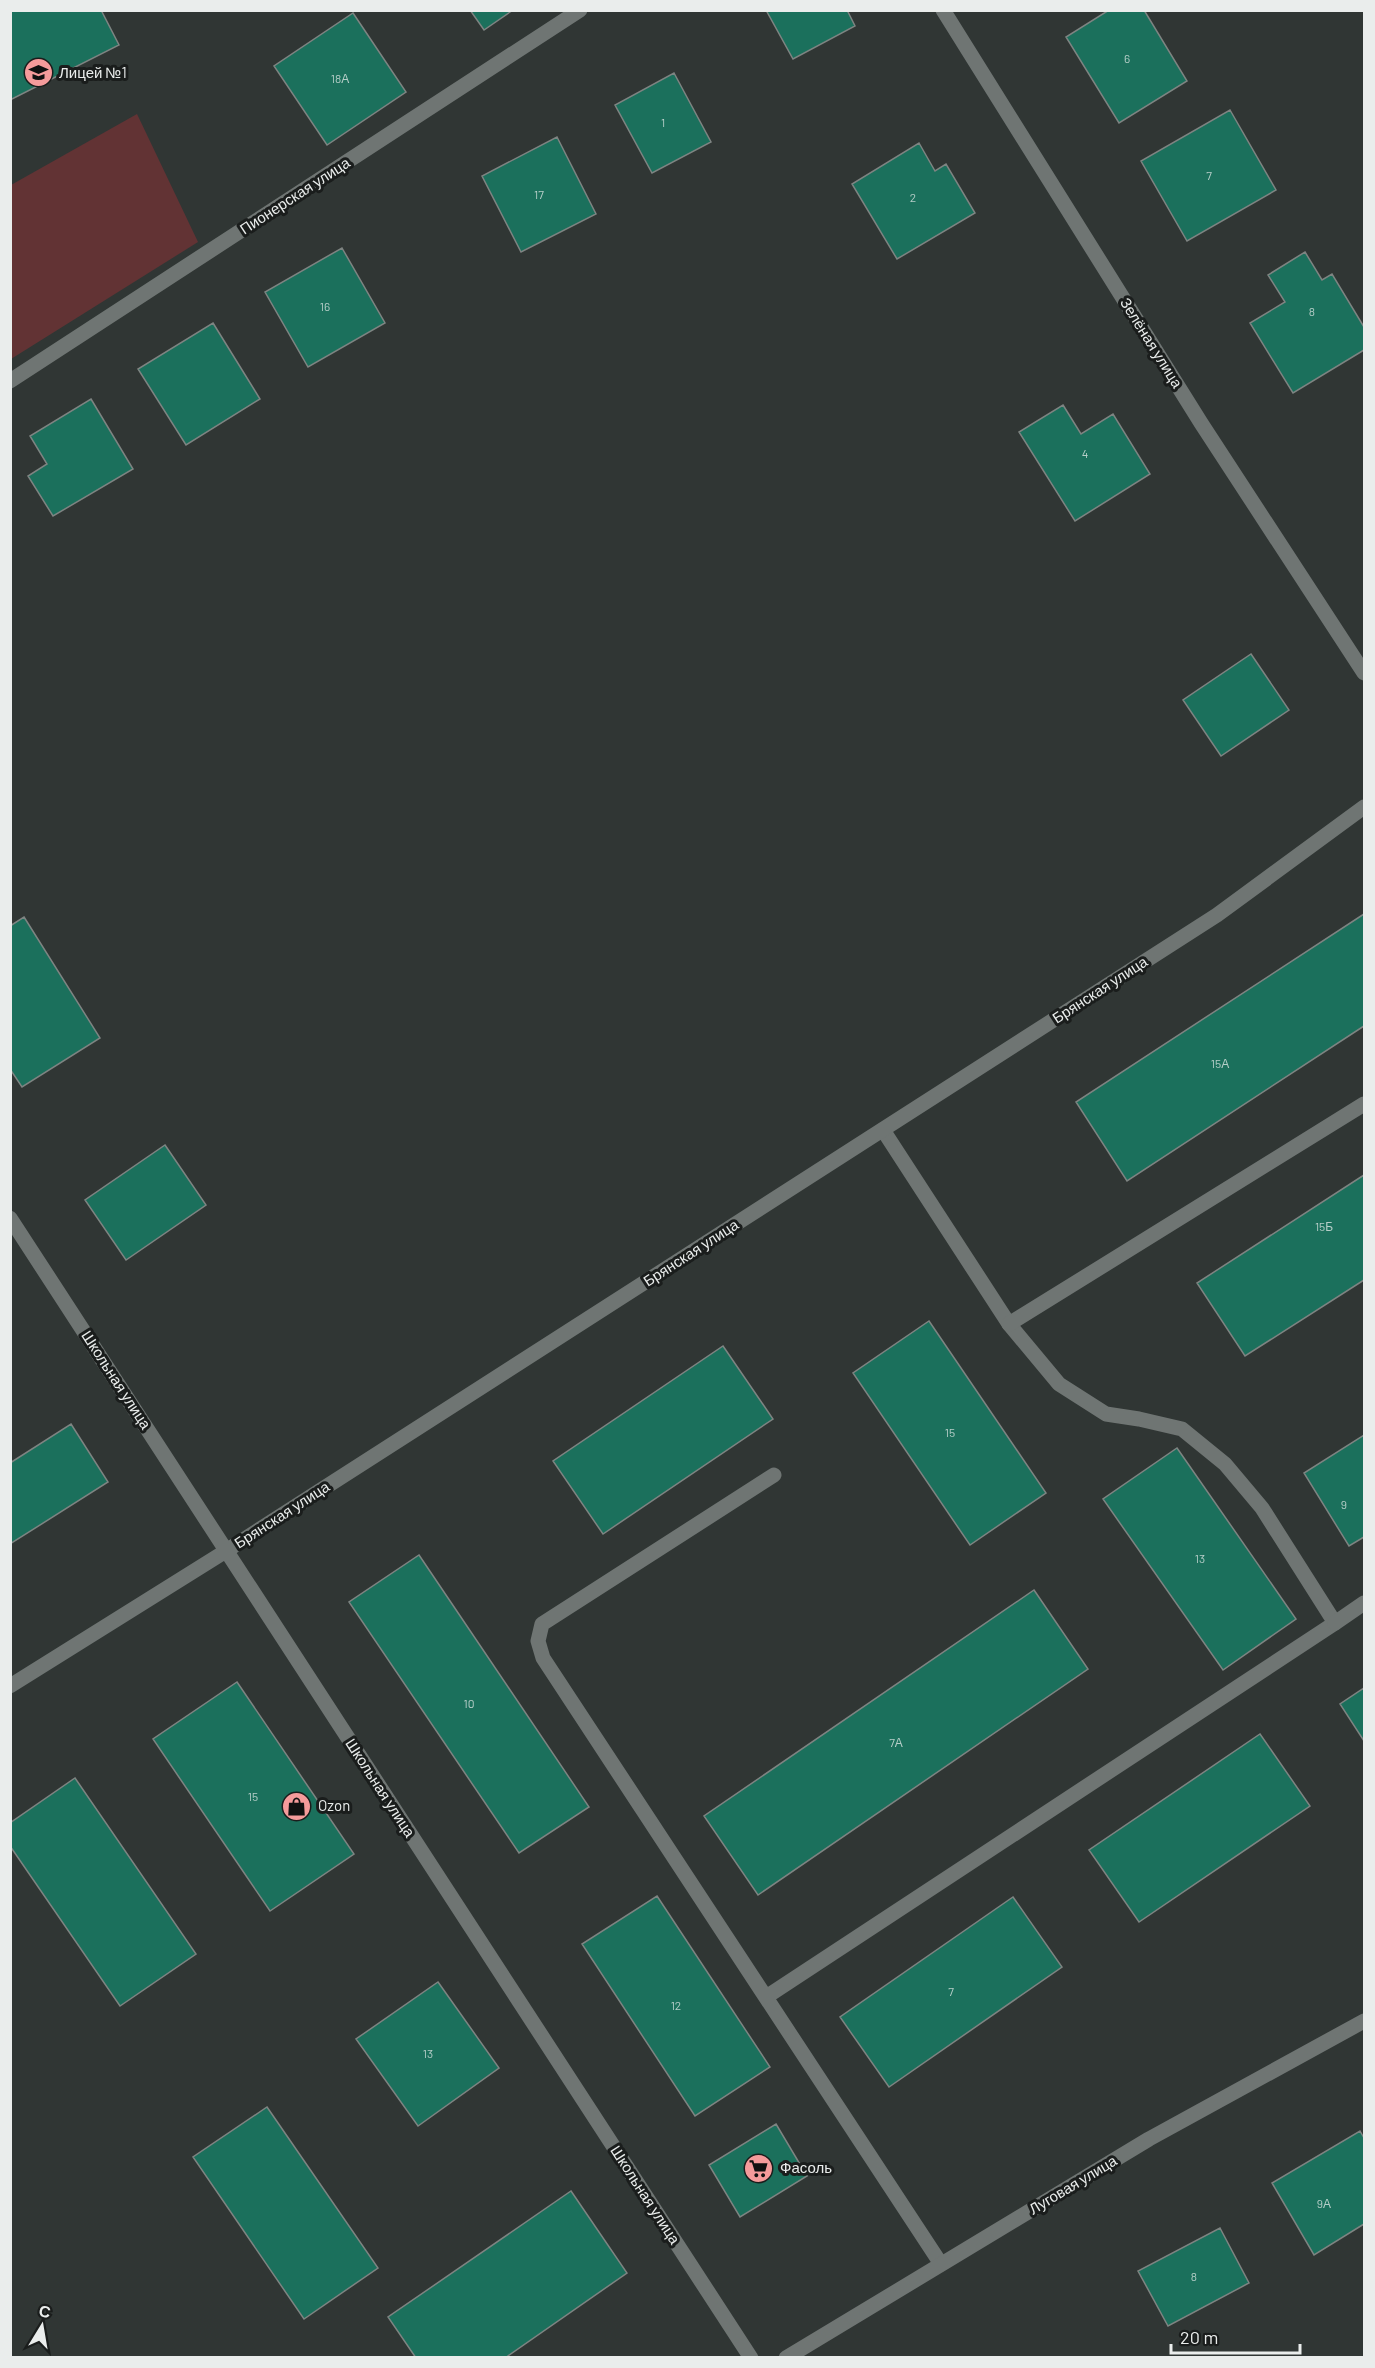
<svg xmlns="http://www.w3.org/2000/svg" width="1375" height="2368" viewBox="0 0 1375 2368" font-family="Barlow,sans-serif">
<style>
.green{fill:#623334}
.building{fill:#1b705c;stroke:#7e8482;stroke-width:1.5}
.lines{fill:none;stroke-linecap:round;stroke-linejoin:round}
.lane{stroke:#6f7573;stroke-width:15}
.street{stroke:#6f7573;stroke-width:15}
.labels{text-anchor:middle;stroke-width:6;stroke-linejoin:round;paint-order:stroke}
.number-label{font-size:12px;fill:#b6cec8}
.poi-label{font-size:15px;fill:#eaedec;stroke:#1a1d1c;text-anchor:start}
.street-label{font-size:15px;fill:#eaedec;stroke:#1a1d1c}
</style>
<rect width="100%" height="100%" fill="#303634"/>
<!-- green -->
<path class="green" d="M137 114 198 242 11 359V185Z"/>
<!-- building -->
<path class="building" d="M10 10H101L119 45 10 100Z
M470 10H513L484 30Z
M766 10H847L855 26 793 59Z
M1109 10H1144L1187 81 1119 123 1066 37Z
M353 13 406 92 327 145 274 66Z
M674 73 711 142 652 173 615 105Z
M1230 110 1276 190 1187 241 1141 161Z
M557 137 596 214 521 252 482 176Z
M919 143 935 171 946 164 975 213 897 259 852 184Z
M342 248 385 323 308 367 265 292Z
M1305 252 1322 280 1332 274 1364 327V350L1293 393 1250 323 1285 302 1268 275Z
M213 323 260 399 186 445 138 369Z
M91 399 133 469 53 516 28 476 47 464 30 436Z
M1063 405 1081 434 1113 414 1150 474 1075 521 1019 432Z
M1251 654 1289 710 1221 756 1183 700Z
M1364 914V1026L1127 1181 1076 1102Z
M24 917 100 1038 22 1087 10 1069V926Z
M165 1145 206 1205 126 1260 85 1200Z
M1364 1175V1280L1245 1356 1197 1283Z
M929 1321 1046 1493 970 1545 853 1373Z
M723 1346 773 1419 603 1534 553 1461Z
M71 1424 108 1482 10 1544V1463Z
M1364 1435V1537L1349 1546 1304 1473Z
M1177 1448 1296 1619 1223 1670 1103 1499Z
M419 1555 589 1807 519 1853 349 1602Z
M1034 1590 1088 1669 758 1895 704 1816Z
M237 1682 354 1854 270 1911 153 1739Z
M1364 1688V1741L1340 1704Z
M1260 1734 1310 1806 1139 1922 1089 1850Z
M75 1778 196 1954 120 2006 10 1846V1823Z
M657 1896 770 2067 695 2116 582 1944Z
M1013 1897 1062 1967 889 2087 840 2017Z
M438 1982 499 2068 418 2126 356 2039Z
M267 2107 378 2268 304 2319 193 2157Z
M776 2124 807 2176 740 2217 709 2165Z
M1360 2131 1364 2138V2224L1314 2255 1272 2183Z
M571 2191 627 2273 505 2358H416L388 2317Z
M1220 2228 1249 2283 1168 2326 1138 2271Z"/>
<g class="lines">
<!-- lane -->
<path class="lane" d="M774 1475 542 1624 538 1641 543 1658 941 2264
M766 1997 1335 1623 1262 1508 1225 1464 1182 1429 1139 1419 1106 1414 1059 1384 1009 1324 883 1130"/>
<!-- street -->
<path class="street" d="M943 10 1201 423 1364 673
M10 381 580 10
M10 1218 751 2358
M1009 1324 1364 1104
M1335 1623 1364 1603
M10 1686 226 1551 1217 915 1364 807
M786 2358 1149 2139 1364 2021"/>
</g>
<!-- icons -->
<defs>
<symbol id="university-disc" viewBox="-11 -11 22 22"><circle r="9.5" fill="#f59b9b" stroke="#1a1d1c"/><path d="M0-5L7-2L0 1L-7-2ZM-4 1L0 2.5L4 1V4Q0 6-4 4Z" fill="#111"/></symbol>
<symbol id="shop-disc" viewBox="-11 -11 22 22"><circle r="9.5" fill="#f59b9b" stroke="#1a1d1c"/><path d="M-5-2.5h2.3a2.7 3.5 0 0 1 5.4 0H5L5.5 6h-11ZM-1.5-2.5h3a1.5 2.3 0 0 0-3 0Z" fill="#111"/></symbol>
<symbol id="supermarket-disc" viewBox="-11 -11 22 22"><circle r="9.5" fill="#f59b9b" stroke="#1a1d1c"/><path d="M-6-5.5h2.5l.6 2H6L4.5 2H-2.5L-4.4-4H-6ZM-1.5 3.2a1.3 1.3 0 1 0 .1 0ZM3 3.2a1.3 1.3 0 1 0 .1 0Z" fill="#111"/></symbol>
</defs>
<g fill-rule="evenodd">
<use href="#university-disc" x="22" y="56" width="33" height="33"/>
<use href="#shop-disc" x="280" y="1790" width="33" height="33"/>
<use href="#supermarket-disc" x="742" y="2152" width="33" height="33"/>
</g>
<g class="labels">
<!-- number labels -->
<g class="number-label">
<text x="1127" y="63">6</text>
<text x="340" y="83">18А</text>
<text x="663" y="127">1</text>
<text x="1209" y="180">7</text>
<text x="539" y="199">17</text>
<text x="913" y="202">2</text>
<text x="325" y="311">16</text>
<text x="1312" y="316">8</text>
<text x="1085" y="458">4</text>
<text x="1220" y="1068">15А</text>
<text x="1324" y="1231">15Б</text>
<text x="950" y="1437">15</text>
<text x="1344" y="1509">9</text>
<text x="1200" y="1563">13</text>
<text x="469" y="1708">10</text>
<text x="896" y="1747">7А</text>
<text x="253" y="1801">15</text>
<text x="951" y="1996">7</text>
<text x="676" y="2010">12</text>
<text x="428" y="2058">13</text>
<text x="1324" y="2208">9А</text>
<text x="1194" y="2281">8</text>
</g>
<!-- poi labels -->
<g class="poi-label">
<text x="59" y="78">Лицей №1</text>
<text x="318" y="1811">Ozon</text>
<text x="780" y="2173">Фасоль</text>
</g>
<!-- street labels -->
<g class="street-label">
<text transform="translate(295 196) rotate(-33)" y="5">Пионерская улица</text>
<text transform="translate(1151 343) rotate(58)" y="5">Зелёная улица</text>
<text transform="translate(1100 990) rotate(-33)" y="5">Брянская улица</text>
<text transform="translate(691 1253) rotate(-33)" y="5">Брянская улица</text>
<text transform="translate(116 1380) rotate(57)" y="5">Школьная улица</text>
<text transform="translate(282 1515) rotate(-33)" y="5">Брянская улица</text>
<text transform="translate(380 1788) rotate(57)" y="5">Школьная улица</text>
<text transform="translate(1073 2185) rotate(-31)" y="5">Луговая улица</text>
<text transform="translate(645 2195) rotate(57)" y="5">Школьная улица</text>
</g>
</g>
<!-- border -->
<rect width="1375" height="2368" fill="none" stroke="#eaedec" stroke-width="24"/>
<!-- north arrow -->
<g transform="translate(42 2326) rotate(11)" stroke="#1a1d1c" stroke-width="4.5" paint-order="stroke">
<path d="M0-4.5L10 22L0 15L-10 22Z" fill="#eaedec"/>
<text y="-9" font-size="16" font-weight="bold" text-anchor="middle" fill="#eaedec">С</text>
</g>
<!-- scale -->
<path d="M1171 2344v9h129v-9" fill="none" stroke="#eaedec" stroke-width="3"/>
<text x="1180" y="2344" font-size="18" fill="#eaedec" stroke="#1a1d1c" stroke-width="4.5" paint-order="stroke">20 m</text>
</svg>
